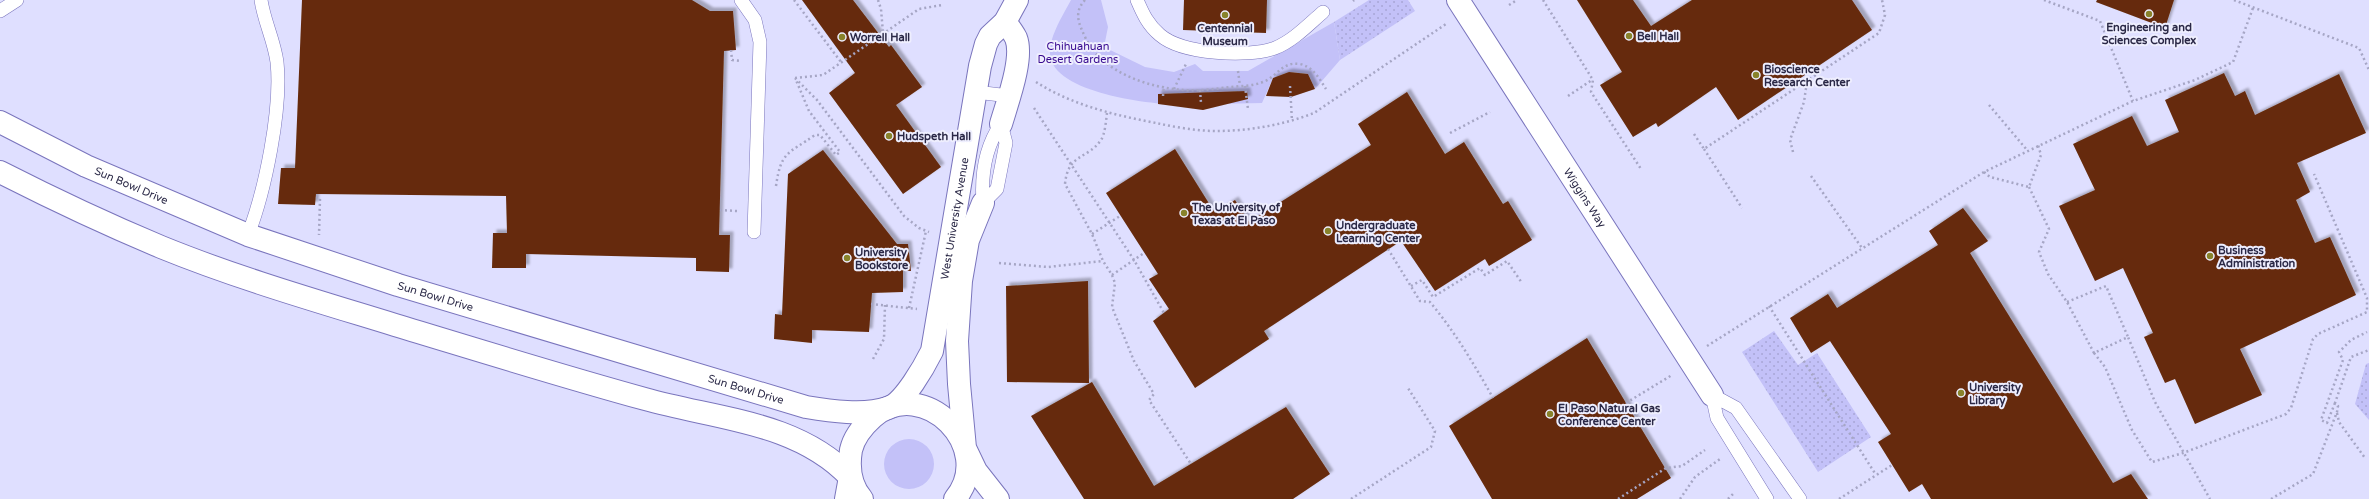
<svg xmlns="http://www.w3.org/2000/svg" width="2369" height="499" font-family="'Varela Round',sans-serif">
  <style>
    .grass { fill: url(#grass-dots) }
    .garden { fill: #c3c1f8 }
    .building { fill: #662b0a; filter: url(#shadow) }
    .lines { fill: none; stroke-linecap: round; stroke-linejoin: round }
    .service-casing { stroke: #7a75bd; stroke-width: 14 }
    .minor-casing { stroke: #7a75bd; stroke-width: 24 }
    .tertiary-casing { stroke: #7a75bd; stroke-width: 24 }
    .path { stroke: #a6a6c5; stroke-width: 2.5; stroke-dasharray: 2 3; stroke-linecap: butt }
    .service { stroke: #fff; stroke-width: 13 }
    .minor { stroke: #fff; stroke-width: 22 }
    .tertiary { stroke: #fff; stroke-width: 22 }
    .poi-dot { fill: #88832b; stroke: #eeeefe; stroke-width: 1.5 }
    .labels { text-anchor: middle; stroke-width: 4; stroke-linejoin: round; paint-order: stroke }
    .poi-label { font-size: 11px; font-weight: bold; fill: #2a2846; stroke: #eeeefe; text-anchor: start }
    .park-label { font-size: 11px; fill: #380990; stroke: #eeeefe }
    .street-label { font-size: 11px; fill: #2a2846; stroke: #eeeefe }
  </style>
  <defs>
    <pattern id="grass-dots" width="8" height="8" patternUnits="userSpaceOnUse"><rect width="8" height="8" fill="#c3c1f8"/><path d="M2 2h.1M6 6h.1" fill="none" stroke="#a8a6d6" stroke-width="1.8" stroke-linecap="round"/></pattern>
    <filter id="shadow"><feDropShadow dx="3.5" dy="-3.5" stdDeviation="1" flood-color="#0004"/></filter>
  </defs>
  <rect width="100%" height="100%" fill="#dfdfff"/>
  <!-- grass -->
  <path class="grass" d="M 1369,0 L 1408,0 L 1415,11 L 1340,60 L 1334,22 Z
    M 1774,331 L 1798,365 L 1817,353 L 1871,437 L 1818,472 L 1742,352 Z
    M 2369,363 L 2369,420 L 2355,404 L 2366,364 Z"/>
  <!-- garden -->
  <path class="garden" d="M 1071,0 L 1101,0 L 1108,27 L 1104,47 L 1145,67 L 1174,72 L 1195,64 L 1203,71 L 1248,71 L 1334,22 L 1340,60 L 1315,89 L 1308,74 L 1289,72 L 1273,78 L 1262,103 L 1216,104 L 1203,110 L 1196,109 L 1191,105 C 1161,106 1052,95 1050,54 C 1049,37 1063,15 1071,0 Z
    M884 464a25 25 0 1 1 50 0a25 25 0 1 1-50 0Z"/>
  <!-- building -->
  <path class="building" d="M 302,0 L 692,0 L 710,11 L 733,11 L 736,50 L 724,51 L 719,235 L 730,235 L 729,272 L 696,271 L 696,258 L 526,254 L 526,268 L 492,268 L 493,233 L 507,233 L 506,196 L 316,194 L 315,205 L 278,204 L 281,168 L 295,168 Z
    M 802,0 L 853,0 L 889,47 L 891,45 L 922,87 L 896,105 L 941,167 L 903,194 L 829,93 L 855,73 Z
    M 1184,0 L 1267,0 L 1266,33 L 1183,30 Z
    M 1577,0 L 1633,0 L 1651,26 L 1692,0 L 1852,0 L 1872,30 L 1738,120 L 1716,87 L 1658,127 L 1656,123 L 1633,137 L 1600,85 L 1622,72 Z
    M 2097,0 L 2174,0 L 2165,28 L 2096,2 Z
    M 1289,72 L 1308,74 L 1315,89 L 1291,97 L 1266,96 L 1273,78 Z
    M 2224,73 L 2235,96 L 2245,91 L 2255,115 L 2339,74 L 2366,133 L 2297,163 L 2310,192 L 2296,200 L 2315,243 L 2330,237 L 2356,295 L 2240,349 L 2262,395 L 2195,424 L 2175,379 L 2165,383 L 2144,337 L 2153,333 L 2123,268 L 2095,281 L 2059,206 L 2095,190 L 2073,144 L 2132,116 L 2147,146 L 2179,132 L 2165,100 Z
    M 1247,91 L 1248,99 L 1203,110 L 1158,104 L 1158,94 Z
    M 1407,92 L 1445,154 L 1464,142 L 1503,204 L 1508,201 L 1532,240 L 1489,266 L 1485,259 L 1435,291 L 1401,241 L 1264,331 L 1269,339 L 1195,388 L 1153,321 L 1169,309 L 1149,279 L 1158,274 L 1106,193 L 1175,149 L 1215,213 L 1235,200 L 1249,222 L 1371,145 L 1358,124 Z
    M 823,150 L 897,244 L 908,244 L 911,271 L 903,271 L 903,292 L 872,293 L 869,332 L 812,330 L 812,343 L 774,339 L 775,314 L 782,315 L 788,174 Z
    M 1963,208 L 1988,241 L 1970,253 L 2113,483 L 2131,474 L 2148,499 L 1931,499 L 1922,484 L 1909,492 L 1878,442 L 1891,434 L 1830,341 L 1811,353 L 1790,318 L 1828,294 L 1837,308 L 1938,245 L 1929,231 Z
    M 1088,281 L 1089,383 L 1007,382 L 1006,286 Z
    M 1587,338 L 1671,478 L 1637,499 L 1492,499 L 1449,426 Z
    M 1092,382 L 1154,486 L 1286,407 L 1330,474 L 1293,499 L 1084,499 L 1031,416 Z"/>
  <g class="lines">
    <defs>
      <path id="service" d="M 741,0 L 755,20 L 760,42 L 754,232
        M 1137,0 C 1143,14 1148,25 1160,35 C 1182,54 1248,58 1275,48 C 1293,41 1309,24 1323,12
        M 0,11 L 17,0
        M 976,92 L 1009,96
        M 983,203 L 997,189 L 1006,143 L 1001,124
        M 983,203 C 981,175 985,147 1001,124
        M 248,235 C 265,191 282,109 277,62 C 274,40 264,21 261,0
        M 1712,395 L 1736,408 L 1800,499
        M 1712,395 L 1717,418 L 1767,499"/>
      <g id="minor">
        <path id="s1" d="M 1458,0 L 1712,395"/>
        <path id="s2" d="M 0,122 L 86,166 L 248,235 L 398,285 L 806,407 C 830,411 864,416 888,408 C 904,403 925,365 932,351 L 980,66 L 986,44 L 990,36 L 1005,22 L 1017,0"/>
        <path d="M 1001,124 C 1007,103 1024,58 1016,38 C 1013,32 1009,27 1005,22"/>
        <path d="M 0,172 C 53,199 106,224 161,247 C 237,278 317,301 395,325 C 478,350 561,376 645,399 C 715,419 797,421 850,477"/>
        <path d="M 983,203 L 968,240 L 961,281 L 957,341 L 959,384 L 965,448 L 976,471 L 998,499"/>
        <path d="M 862,499 C 850,485 848,468 851,450 C 854,437 863,426 873,417 C 924,374 997,448 955,499"/>
      </g>
      <path id="tertiary" d="M 846,499 L 850,477"/>
    </defs>
    <!-- service casing -->
    <use href="#service" class="service-casing"/>
    <!-- minor casing -->
    <use href="#minor" class="minor-casing"/>
    <!-- tertiary casing -->
    <use href="#tertiary" class="tertiary-casing"/>
    <!-- path -->
    <path class="path" d="M 794,0 L 841,62
      M 878,0 L 881,9 L 883,33
      M 1085,0 C 1073,13 1079,24 1086,39 C 1102,72 1149,88 1184,90 C 1200,91 1215,89 1230,87 C 1241,86 1253,86 1263,82 C 1277,77 1282,61 1300,64 C 1313,67 1319,78 1326,89
      M 1543,0 L 1593,80 L 1591,92 L 1641,169
      M 2044,0 L 2100,21 L 2133,101
      M 2234,0 L 2359,48 L 2369,70
      M 1353,1 L 1354,0
      M 1509,5 L 1517,0
      M 731,50 L 732,60 L 741,61
      M 1238,71 L 1240,86
      M 795,78 L 817,100 L 904,216 L 919,228 L 929,232
      M 795,78 L 823,75 L 919,9 L 942,5
      M 1036,82 C 1072,105 1114,115 1156,123 C 1175,127 1196,131 1216,131 C 1249,131 1283,125 1314,113 L 1446,24
      M 1245,86 L 1248,109
      M 1290,86 L 1292,121
      M 1174,89 L 1186,64
      M 1200,90 L 1201,103
      M 1163,96 L 1164,86
      M 1568,96 L 1592,80
      M 1989,105 L 2027,150
      M 1034,108 L 1134,260 L 1164,313
      M 1107,113 C 1106,121 1105,134 1101,140 C 1087,160 1068,153 1065,184 L 1092,234 L 1103,261 L 1112,275 L 1115,283 L 1112,307 L 1134,361 L 1154,394 L 1149,400 L 1191,464
      M 1450,133 L 1490,112
      M 1694,134 L 1704,149 L 1879,33 L 1885,15 L 1882,0
      M 1704,149 L 1742,208
      M 1793,152 L 1790,140 L 1804,102 L 1807,81
      M 1984,172 L 1990,177 L 2029,187 L 2041,155 L 2038,145
      M 1811,176 L 1862,248
      M 776,186 C 781,151 788,154 815,135 L 820,135 L 836,155 L 840,152 L 809,111 L 796,80
      M 2029,187 L 2049,229 L 2039,252 L 2048,274 L 2067,302 L 2094,353 L 2128,337 L 2155,402 L 2210,499
      M 316,197 L 320,198 L 319,235
      M 720,210 L 737,211
      M 1092,234 L 1120,216
      M 1388,249 L 1420,301 L 1430,302 C 1455,332 1474,364 1493,398
      M 999,263 L 1048,267 L 1103,261
      M 1112,275 L 1144,253
      M 1411,286 L 1422,280 L 1433,297 L 1480,268 L 1485,275 L 1507,261 L 1522,283
      M 2067,302 L 2106,286 L 2128,337
      M 871,304 L 917,309
      M 1769,306 L 1876,475
      M 909,308 L 926,231
      M 1707,346 L 1984,172 L 2133,101 L 2195,80 L 2233,62 L 2253,8
      M 2094,353 L 2105,367 L 2132,430 L 2152,462 L 2183,453 L 2286,414 L 2291,408 L 2313,339 L 2318,334 L 2367,312 L 2367,298 L 2314,174
      M 873,359 L 884,339 L 885,305
      M 1626,403 L 1672,375
      M 2335,403 L 2327,423 L 2321,420 L 2343,360 L 2339,352 L 2351,340 L 2367,332
      M 2337,413 L 2339,422 L 2365,458
      M 1351,499 L 1431,447 L 1435,431 L 1408,388
      M 1618,499 L 1666,468 L 1682,466 L 1705,450
      M 1680,499 L 1695,477 L 1720,459
      M 1728,499 L 1733,494
      M 1839,499 L 1892,465
      M 2271,499 L 2313,474 L 2337,412 L 2338,406 L 2335,403 L 2351,357 L 2369,350"/>
    <!-- service -->
    <use href="#service" class="service"/>
    <!-- minor -->
    <use href="#minor" class="minor"/>
    <!-- tertiary -->
    <use href="#tertiary" class="tertiary"/>
  </g>
  <!-- markers -->
  <g class="poi-dot">
    <circle cx="2149" cy="14" r="4"/>
    <circle cx="1225" cy="15" r="4"/>
    <circle cx="1629" cy="36" r="4"/>
    <circle cx="842" cy="37" r="4"/>
    <circle cx="1756" cy="75" r="4"/>
    <circle cx="889" cy="136" r="4"/>
    <circle cx="1184" cy="213" r="4"/>
    <circle cx="1328" cy="231" r="4"/>
    <circle cx="2210" cy="256" r="4"/>
    <circle cx="847" cy="258" r="4"/>
    <circle cx="1961" cy="393" r="4"/>
    <circle cx="1550" cy="414" r="4"/>
  </g>
  <g class="labels">
    <!-- poi labels -->
    <g class="poi-label">
      <text x="2149" y="31" text-anchor="middle">Engineering and<tspan x="2149" dy="13">Sciences Complex</tspan></text>
      <text x="1225" y="32" text-anchor="middle">Centennial<tspan x="1225" dy="13">Museum</tspan></text>
      <text x="1637" y="40">Bell Hall</text>
      <text x="850" y="41">Worrell Hall</text>
      <text x="1764" y="73">Bioscience<tspan x="1764" dy="13">Research Center</tspan></text>
      <text x="897" y="140">Hudspeth Hall</text>
      <text x="1192" y="211">The University of<tspan x="1192" dy="13">Texas at El Paso</tspan></text>
      <text x="1336" y="229">Undergraduate<tspan x="1336" dy="13">Learning Center</tspan></text>
      <text x="2218" y="254">Business<tspan x="2218" dy="13">Administration</tspan></text>
      <text x="855" y="256">University<tspan x="855" dy="13">Bookstore</tspan></text>
      <text x="1969" y="391">University<tspan x="1969" dy="13">Library</tspan></text>
      <text x="1558" y="412">El Paso Natural Gas<tspan x="1558" dy="13">Conference Center</tspan></text>
    </g>
    <!-- park labels -->
    <g class="park-label">
      <text x="1078" y="50">Chihuahuan<tspan x="1078" dy="13">Desert Gardens</tspan></text>
    </g>
    <!-- street labels -->
    <g class="street-label">
      <text dy="4" stroke="none"><textPath href="#s2" startOffset="146">Sun Bowl Drive</textPath></text>
      <text dy="4" stroke="none"><textPath href="#s1" startOffset="235">Wiggins Way</textPath></text>
      <text dy="4" stroke="none"><textPath href="#s2" startOffset="1147">West University Avenue</textPath></text>
      <text dy="4" stroke="none"><textPath href="#s2" startOffset="470">Sun Bowl Drive</textPath></text>
      <text dy="4" stroke="none"><textPath href="#s2" startOffset="794">Sun Bowl Drive</textPath></text>
    </g>
  </g>
</svg>
